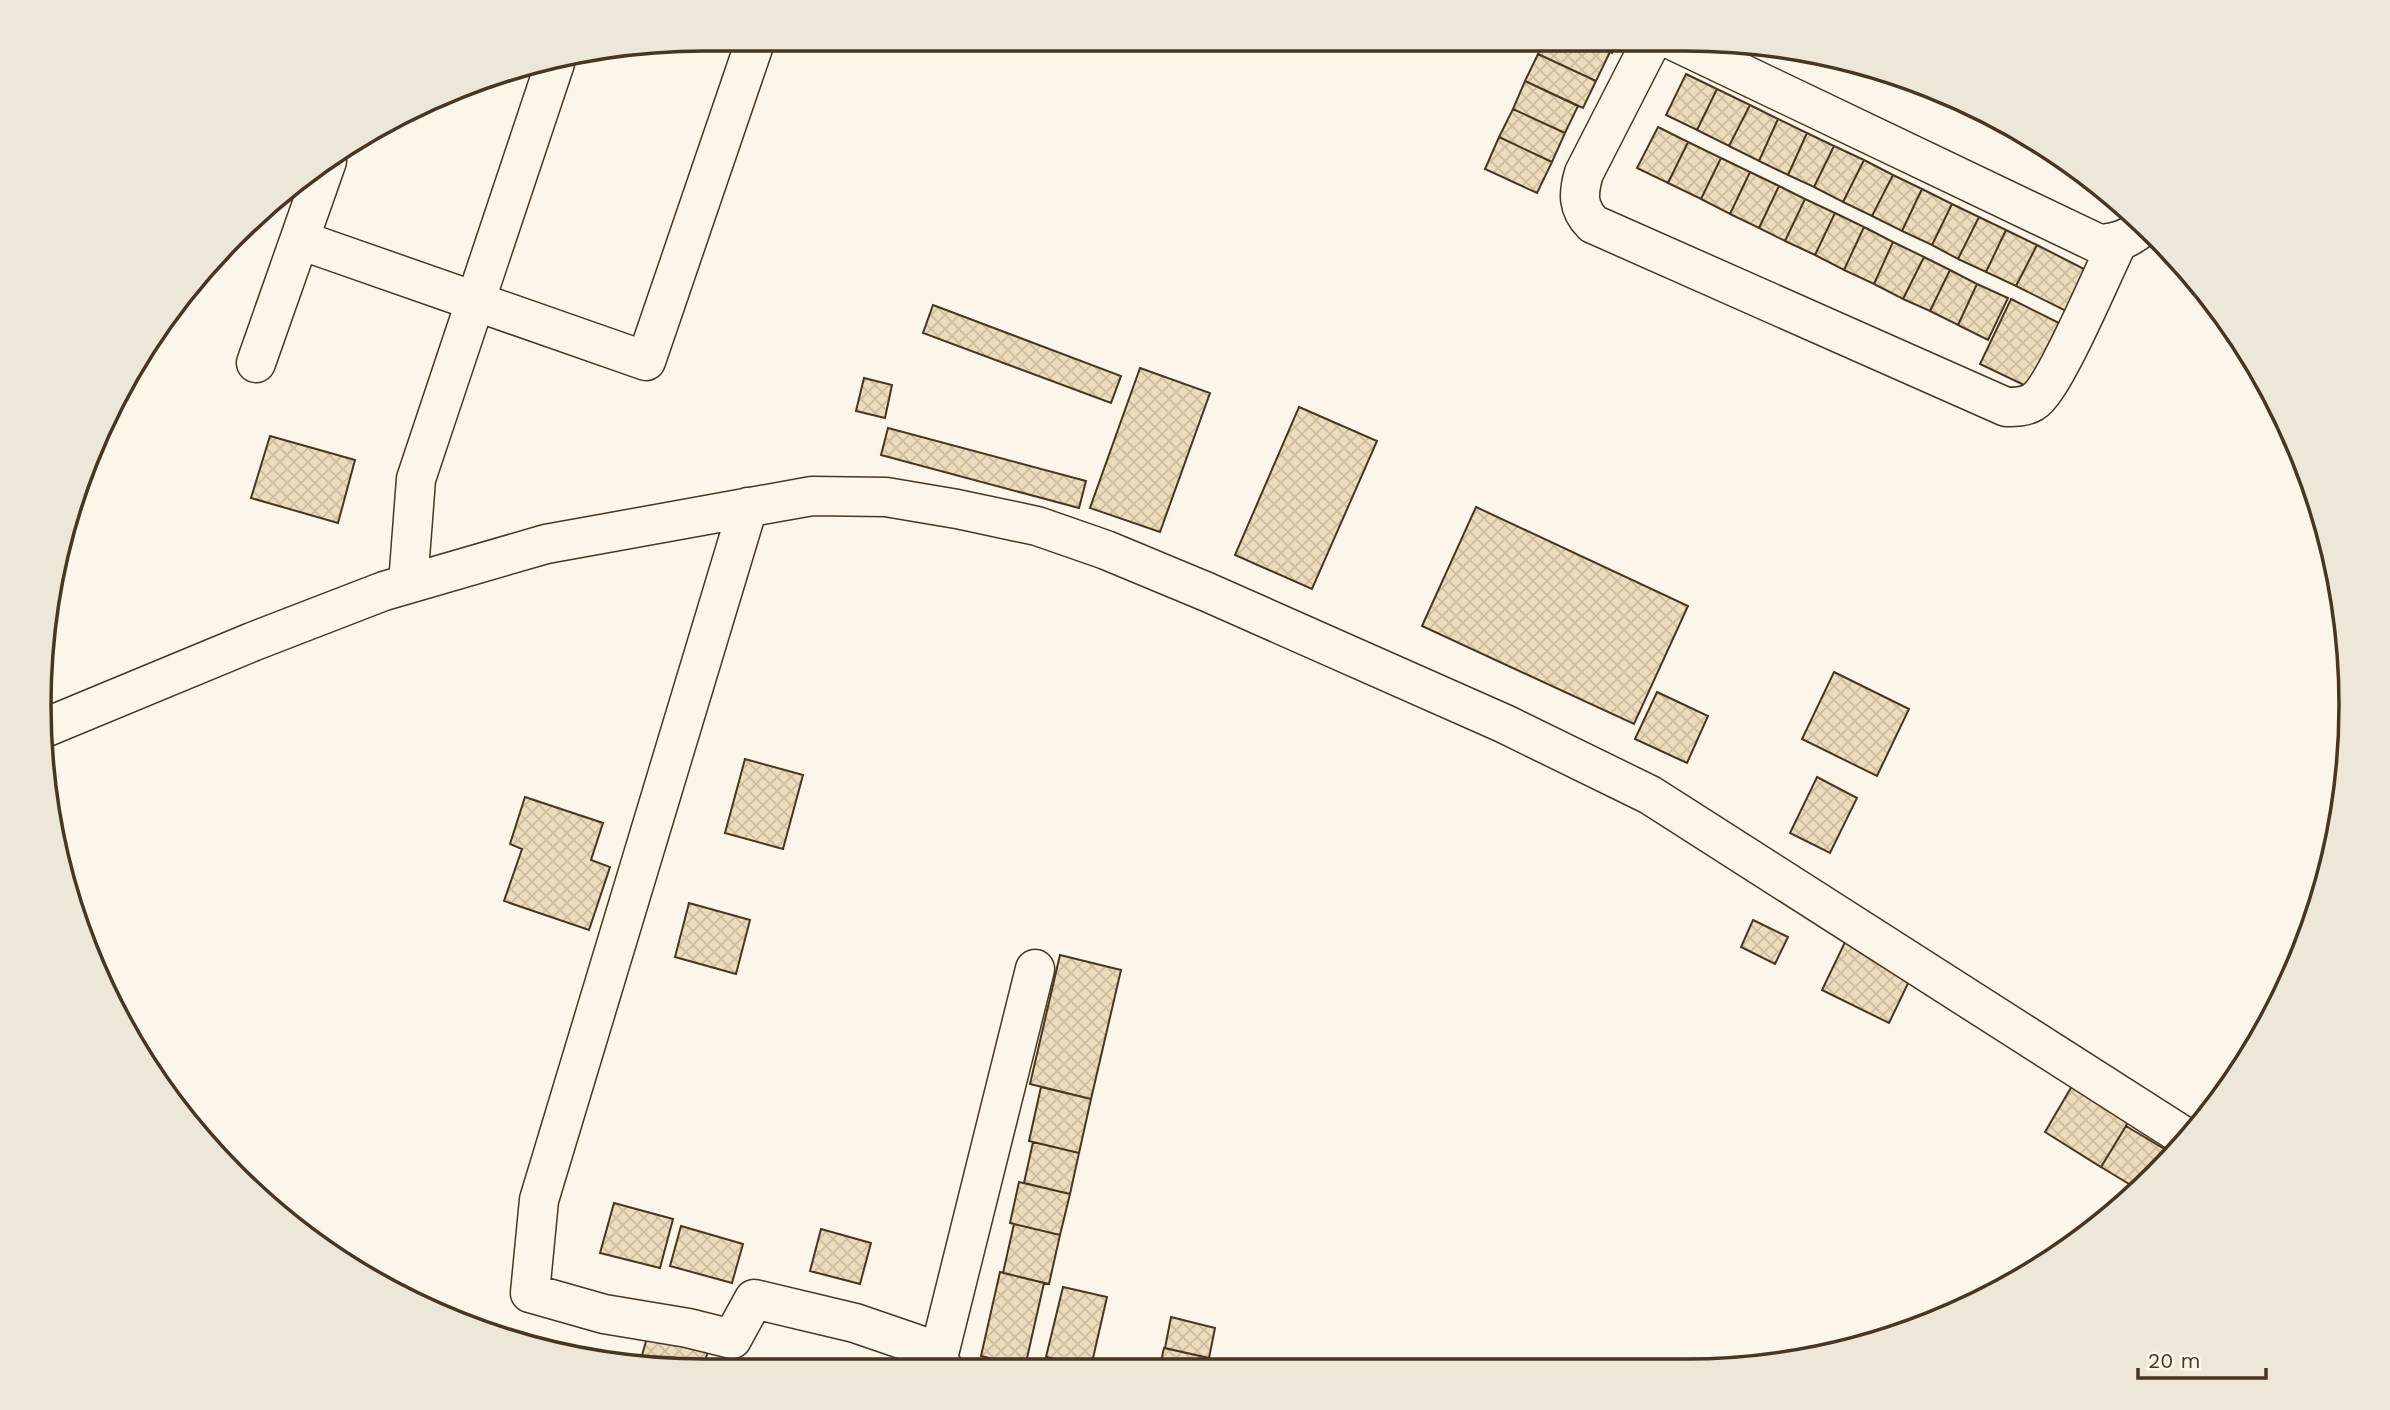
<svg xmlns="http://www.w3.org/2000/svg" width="2390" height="1410" font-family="'Work Sans',sans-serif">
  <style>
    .building { fill: url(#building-cross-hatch); stroke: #4a3520; stroke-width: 2 }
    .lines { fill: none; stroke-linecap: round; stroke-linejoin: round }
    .street-casing { stroke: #4a3520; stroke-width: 41 }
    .street { stroke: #fbf6e9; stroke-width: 38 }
    .rim { fill: none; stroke: #4a3520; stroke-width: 3.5 }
  </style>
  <defs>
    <pattern id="building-cross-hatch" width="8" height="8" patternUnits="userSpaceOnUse" patternTransform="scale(1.75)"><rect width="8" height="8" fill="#ecdcbc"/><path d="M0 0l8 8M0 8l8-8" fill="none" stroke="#ccbda1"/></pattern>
  </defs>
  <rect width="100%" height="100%" fill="#fbf6e9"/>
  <!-- building -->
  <path class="building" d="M 1545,40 L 1584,40 L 1610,52 L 1596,81 L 1538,54 Z
    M 1584,40 L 1619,40 L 1612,53 Z
    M 1538,54 L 1596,81 L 1583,108 L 1525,81 Z
    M 1686,74 L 1717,89 L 1697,130 L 1666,115 Z
    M 1525,81 L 1578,106 L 1565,133 L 1513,109 Z
    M 1717,89 L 1750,105 L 1729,146 L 1697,130 Z
    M 1750,105 L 1778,119 L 1759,161 L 1729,146 Z
    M 1513,109 L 1565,133 L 1552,162 L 1499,137 Z
    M 1778,119 L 1807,133 L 1788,175 L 1759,161 Z
    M 1658,127 L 1688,142 L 1668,183 L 1637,168 Z
    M 1807,133 L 1834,146 L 1814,187 L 1788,175 Z
    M 1499,137 L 1552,162 L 1537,193 L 1485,169 Z
    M 1688,142 L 1721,158 L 1701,199 L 1668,183 Z
    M 1834,146 L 1864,160 L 1843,202 L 1814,187 Z
    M 1721,158 L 1750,172 L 1730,214 L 1701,199 Z
    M 1864,160 L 1893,175 L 1872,216 L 1843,202 Z
    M 1750,172 L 1779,186 L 1759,228 L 1730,214 Z
    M 1893,175 L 1922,189 L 1902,231 L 1872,216 Z
    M 1779,186 L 1805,199 L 1785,241 L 1759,228 Z
    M 1922,189 L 1952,204 L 1932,245 L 1902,231 Z
    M 1805,199 L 1835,213 L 1815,255 L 1785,241 Z
    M 1952,204 L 1979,217 L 1958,259 L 1932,245 Z
    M 1835,213 L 1864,227 L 1844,270 L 1815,255 Z
    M 1979,217 L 2006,230 L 1986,272 L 1958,259 Z
    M 1864,227 L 1893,242 L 1874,284 L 1844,270 Z
    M 2006,230 L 2037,245 L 2016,286 L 1986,272 Z
    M 1893,242 L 1924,257 L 1903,299 L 1874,284 Z
    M 2037,245 L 2086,270 L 2066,311 L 2016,286 Z
    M 1924,257 L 1950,270 L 1930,311 L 1903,299 Z
    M 1950,270 L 1977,284 L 1958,325 L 1930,311 Z
    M 1977,284 L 2008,298 L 1988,340 L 1958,325 Z
    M 2011,299 L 2059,323 L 2028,387 L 1980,364 Z
    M 933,305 L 1121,376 L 1111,403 L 923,333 Z
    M 1140,368 L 1210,393 L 1160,532 L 1090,508 Z
    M 864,378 L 892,385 L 885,418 L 856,411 Z
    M 1299,407 L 1377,441 L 1312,589 L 1235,555 Z
    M 888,428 L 1086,481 L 1079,508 L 881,455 Z
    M 270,436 L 355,460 L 338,523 L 251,498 Z
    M 1476,507 L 1688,606 L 1634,724 L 1422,626 Z
    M 1834,672 L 1909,709 L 1877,776 L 1802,739 Z
    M 1657,692 L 1708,716 L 1687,763 L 1635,739 Z
    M 745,759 L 803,775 L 783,849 L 725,833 Z
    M 1817,777 L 1857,798 L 1830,853 L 1790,833 Z
    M 525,797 L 603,823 L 591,860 L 610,867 L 589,930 L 504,901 L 522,849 L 510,844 Z
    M 689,903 L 750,920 L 736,974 L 675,957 Z
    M 1753,920 L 1788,937 L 1775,964 L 1741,947 Z
    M 1846,940 L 1913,973 L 1889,1023 L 1822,990 Z
    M 1060,955 L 1121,970 L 1091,1099 L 1030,1084 Z
    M 2075,1081 L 2132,1116 L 2101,1167 L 2045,1132 Z
    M 1041,1087 L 1091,1099 L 1079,1153 L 1029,1141 Z
    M 2126,1126 L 2171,1153 L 2139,1190 L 2101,1167 Z
    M 1033,1142 L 1079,1153 L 1070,1194 L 1024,1183 Z
    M 1019,1182 L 1070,1194 L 1060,1235 L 1010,1223 Z
    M 614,1203 L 673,1219 L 660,1268 L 600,1253 Z
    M 1014,1224 L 1060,1235 L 1049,1284 L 1003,1273 Z
    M 681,1226 L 743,1244 L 732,1283 L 670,1266 Z
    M 821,1229 L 871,1243 L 860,1284 L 810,1271 Z
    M 1000,1272 L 1044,1283 L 1025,1367 L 981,1356 Z
    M 1063,1287 L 1107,1297 L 1091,1367 L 1046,1357 Z
    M 1171,1317 L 1215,1328 L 1209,1358 L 1165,1348 Z
    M 648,1334 L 708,1351 L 702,1370 L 661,1370 L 639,1366 Z
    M 1164,1348 L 1209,1358 L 1206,1370 L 1159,1370 Z
    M 1215,1363 L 1245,1370 L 1214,1370 Z"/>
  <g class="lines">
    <defs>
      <path id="street" d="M 1652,40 L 1584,173 C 1578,193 1577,208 1593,224 L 2006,407 C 2015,407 2025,407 2033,402 C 2054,390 2103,272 2117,244
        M 1672,40 L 2099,244 C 2119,243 2130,238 2145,225
        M 300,240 L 646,361 L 756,39
        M 256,363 L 327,161
        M 748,507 L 539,1200 L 530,1293 L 604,1314 L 688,1328 L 732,1339 L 754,1299 L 855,1323 L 922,1346 L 945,1370
        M 408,584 L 416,479 L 555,63
        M 42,729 L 252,642 L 384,591 L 546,544 L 812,496 L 886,497 L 957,509 L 1037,526 L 1106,550 L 1207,592 L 1505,724 L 1650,795 L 2185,1137
        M 935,1370 L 1035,969"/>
    </defs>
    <!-- street casing -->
    <use href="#street" class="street-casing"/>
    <!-- street -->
    <use href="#street" class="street"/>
  </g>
  <!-- crop -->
  <path d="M0 0H2390V1410H0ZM705 51H1685A654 654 0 0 1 2339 705V705A654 654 0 0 1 1685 1359H705A654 654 0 0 1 51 705V705A654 654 0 0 1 705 51Z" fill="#ede7d9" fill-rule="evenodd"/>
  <path class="rim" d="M705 51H1685A654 654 0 0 1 2339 705V705A654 654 0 0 1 1685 1359H705A654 654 0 0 1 51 705V705A654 654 0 0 1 705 51Z"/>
  <!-- scale -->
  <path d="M2138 1368v10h128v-10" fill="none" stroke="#4a3520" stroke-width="3.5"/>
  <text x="2148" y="1368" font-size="21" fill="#4a3520" stroke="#fbf6e9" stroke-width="5" paint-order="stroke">20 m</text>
</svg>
